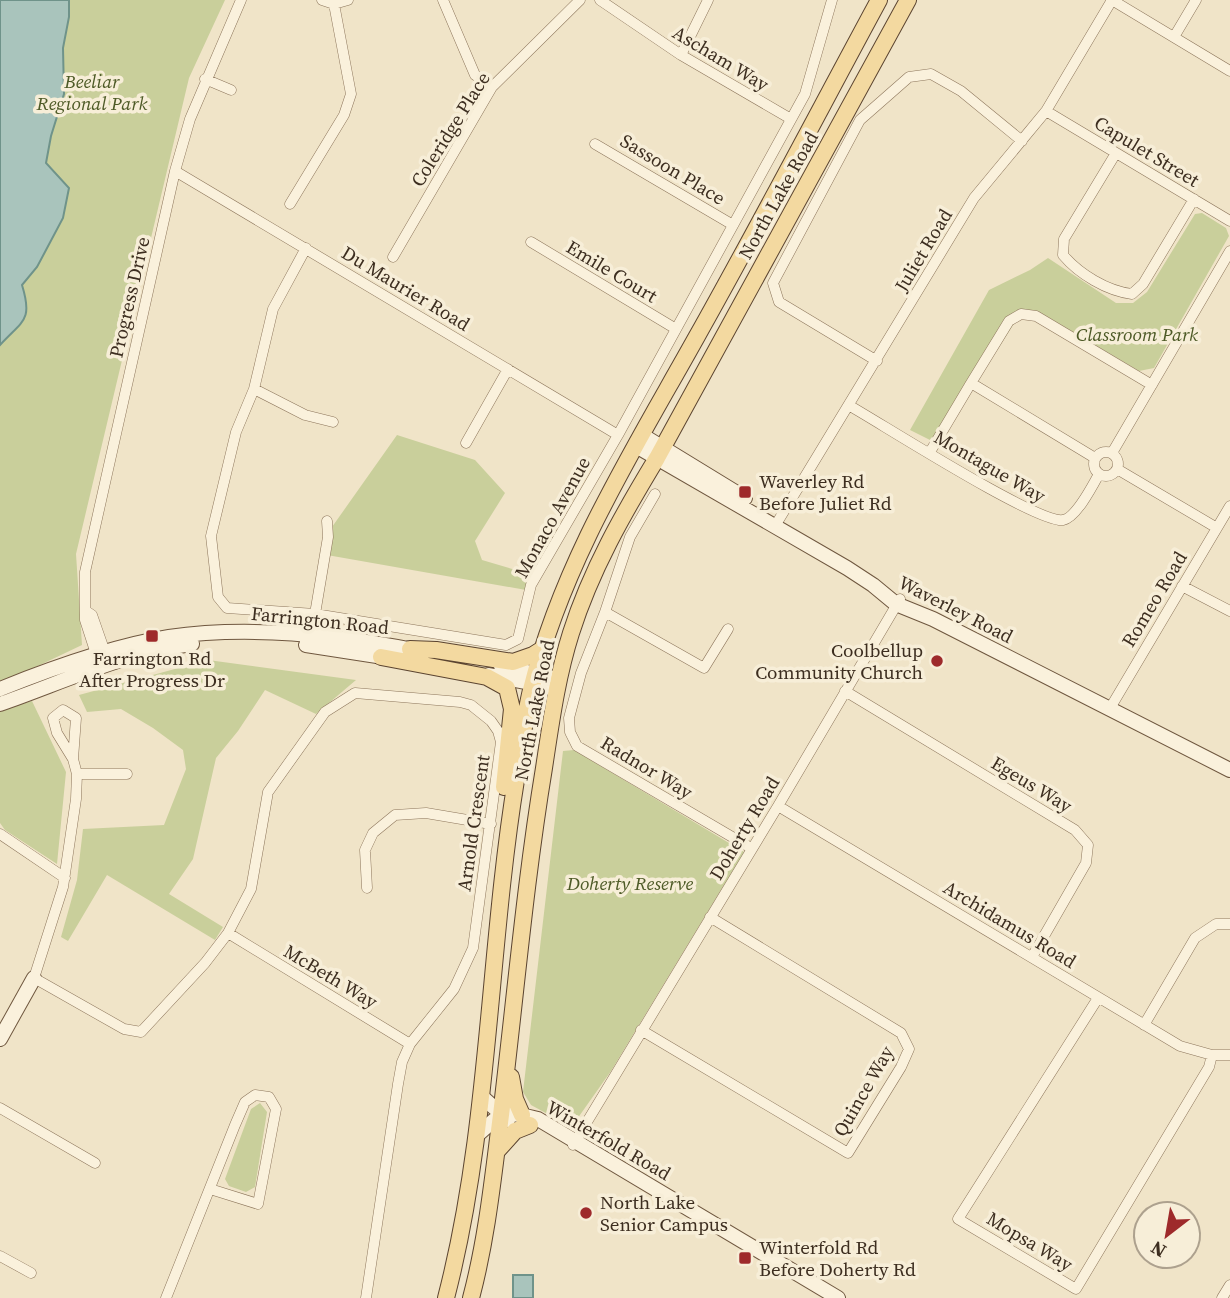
<svg xmlns="http://www.w3.org/2000/svg" width="1230" height="1298" font-family="'Source Serif 4',serif">
  <style>
    .green { fill: #c9cf9b }
    .water { fill: #a9c4bc; stroke: #6f938a; stroke-width: 2 }
    .lines { fill: none; stroke-linecap: round; stroke-linejoin: round }
    .street-casing { stroke: #8d765c; stroke-width: 11 }
    .secondary-casing { stroke: #6f573f; stroke-width: 16 }
    .primary-casing { stroke: #5b4430; stroke-width: 18 }
    .street { stroke: #faf1dc; stroke-width: 10 }
    .secondary { stroke: #faf1dc; stroke-width: 14 }
    .primary { stroke: #f3d9a0; stroke-width: 16 }
    .poi-dot { fill: #9e2a2b; stroke: #f7eed8; stroke-width: 2.5 }
    .labels { text-anchor: middle; stroke-width: 7; stroke-linejoin: round; paint-order: stroke }
    .street-label { font-size: 19px; fill: #3d2e20; stroke: #f7eed8 }
    .park-label { font-size: 19px; font-style: italic; fill: #4d5a26; stroke: #f7eed8 }
    .poi-label { font-size: 19px; fill: #3d2e20; stroke: #f7eed8; text-anchor: start }
  </style>
  <rect width="100%" height="100%" fill="#f0e4c8"/>
  <!-- green -->
  <path class="green" d="M 0,0 L 225,0 L 189,78 L 76,554 L 82,645 L 0,684 Z
    M 1202,213 L 1226,228 L 1229,236 L 1154,368 L 1139,371 L 1046,316 L 1029,311 L 1015,322 L 979,378 L 932,441 L 910,430 L 989,290 L 1030,270 L 1048,258 L 1116,303 L 1133,303 L 1147,292 L 1195,214 Z
    M 397,435 L 475,460 L 505,493 L 475,541 L 482,560 L 529,574 L 526,590 L 327,555 L 332,527 Z
    M 208,660 L 356,680 L 316,714 L 265,690 L 238,731 L 216,758 L 193,859 L 169,894 L 223,927 L 215,940 L 107,875 L 68,941 L 61,937 L 77,880 L 83,829 L 164,825 L 186,769 L 183,750 L 153,728 L 121,709 L 87,712 L 79,695 Z
    M 32,701 L 66,772 L 57,864 L 5,830 L 0,823 L 0,710 Z
    M 574,750 L 744,852 L 611,1071 L 575,1122 L 568,1125 L 531,1105 L 523,1092 L 563,751 Z
    M 260,1103 L 267,1112 L 255,1187 L 246,1192 L 229,1186 L 225,1179 L 251,1109 Z"/>
  <!-- water -->
  <path class="water" d="M 0,0 L 69,0 L 69,17 L 63,48 L 64,94 L 51,136 L 46,163 L 69,188 L 63,218 L 37,267 L 22,285 C 33,321 23,320 0,345 Z
    M 513,1275 L 533,1275 L 533,1298 L 513,1298 Z"/>
  <g class="lines">
    <defs>
      <path id="street" d="M 322,0 L 334,4 L 348,0
        M 443,0 L 475,75 L 492,87
        M 600,0 L 681,55 L 791,119
        M 1112,0 L 1230,71
        M 1174,37 L 1196,0
        M 681,55 L 708,0
        M 205,79 L 231,90
        M 1046,111 L 1230,221
        M 595,144 L 733,225
        M 1116,153 L 1064,239 L 1063,255 C 1079,274 1107,291 1132,294 L 1143,284 L 1194,199
        M 175,171 L 618,435
        M 290,204 L 344,115 L 351,94 L 334,4
        M 531,242 L 676,329
        M 306,248 L 273,309 L 254,389 L 236,432 L 211,536 L 218,597 L 227,608 L 315,614 L 506,645 L 518,639 L 531,585 L 618,435 L 805,94 L 832,0
        M 393,257 L 492,87 L 580,0
        M 877,361 L 779,302 L 773,283 L 860,120 L 909,77 L 931,74 L 961,91 L 1022,141
        M 971,383 L 1009,321 L 1021,314 L 1036,316 L 1152,385
        M 254,389 L 305,415 L 333,422
        M 850,406 C 882,424 1038,524 1063,520 C 1076,518 1093,485 1099,474
        M 466,443 L 508,369
        M1094 464a12 12 0 1 1 24 0a12 12 0 1 1-24 0Z
        M 930,452 L 971,383 L 1095,458
        M 1112,453 L 1230,251
        M 1117,469 L 1217,528
        M 655,494 L 630,537 L 605,612 L 581,673 L 569,718 L 570,732 L 577,746 L 751,848
        M 775,526 L 974,198 L 1046,111 L 1112,0
        M 1182,586 L 1230,611
        M 86,611 L 92,615 L 107,658
        M 605,612 L 704,668 L 728,629
        M 315,614 L 328,537 L 327,521
        M 98,660 L 85,620 L 85,572 L 175,171 L 190,119 L 241,0
        M 845,691 L 1075,830 L 1088,845 L 1086,863 L 1032,957
        M 1109,710 L 1230,506
        M 73,759 L 57,733 L 53,718 L 63,710 L 76,718 L 73,759 L 77,774 L 76,799 L 63,887 L 34,978 L 124,1029 L 141,1032 L 205,963 L 228,933 L 410,1044 L 402,1062 L 398,1084 L 366,1298
        M 77,774 L 127,774
        M 778,806 L 1180,1046 L 1212,1055 L 1230,1055
        M 0,834 L 65,878
        M 367,888 L 365,850 L 373,833 L 395,815 L 426,813 L 491,824
        M 228,933 L 251,889 L 268,792 L 325,712 L 355,693 L 460,702 L 471,705 L 491,721 L 498,731 L 501,742 L 473,948 L 454,989 L 410,1044
        M 1098,998 L 958,1219 L 1076,1289 L 1209,1067 L 1212,1055
        M 1144,1025 L 1195,938 L 1216,924 L 1230,924
        M 641,1030 L 848,1153 L 901,1067 L 909,1049 L 901,1033 L 710,917
        M 0,1108 L 95,1163
        M 573,1145 L 778,806 L 900,599
        M 0,1256 L 31,1273
        M 166,1298 L 235,1125 L 245,1102 L 255,1095 L 269,1097 L 276,1109 L 258,1204 L 210,1189
        M 1222,1298 L 1230,1285"/>
      <path id="secondary" d="M 642,435 L 745,498
        M 636,446 L 847,568 L 873,585 L 896,604 L 933,619 L 1230,770
        M 306,645 L 390,658
        M 501,666 L 558,679
        M 489,675 L 556,688
        M 0,689 C 52,668 113,646 169,637 C 251,625 338,635 419,651
        M 0,704 C 63,682 126,652 192,644
        M 0,1039 L 34,978
        M 481,1096 L 508,1120
        M 476,1136 C 506,1110 499,1110 538,1119 L 838,1298"/>
      <path id="primary" d="M 410,649 L 436,650 L 513,662 L 533,655 L 544,648
        M 381,657 L 487,677 L 507,688 L 512,709 L 504,787
        M 511,1077 L 515,1099 L 522,1115
        M 497,1151 L 515,1131 L 530,1125
        M 446,1298 C 490,1129 488,952 516,780 C 521,750 524,719 531,690 C 562,563 633,451 696,338 C 759,226 818,113 879,0
        M 471,1298 C 487,1238 493,1177 501,1115 C 515,1000 525,883 544,768 C 551,722 557,677 571,633 C 591,570 623,514 657,458 L 908,0"/>
    </defs>
    <!-- street casing -->
    <use href="#street" class="street-casing"/>
    <!-- secondary casing -->
    <use href="#secondary" class="secondary-casing"/>
    <!-- primary casing -->
    <use href="#primary" class="primary-casing"/>
    <!-- street -->
    <use href="#street" class="street"/>
    <!-- secondary -->
    <use href="#secondary" class="secondary"/>
    <!-- primary -->
    <use href="#primary" class="primary"/>
  </g>
  <!-- markers -->
  <g class="poi-dot">
    <rect x="738" y="485" width="14" height="14" rx="3.5"/>
    <rect x="145" y="629" width="14" height="14" rx="3.5"/>
    <circle cx="937" cy="661" r="7"/>
    <circle cx="586" cy="1213" r="7"/>
    <rect x="738" y="1251" width="14" height="14" rx="3.5"/>
  </g>
  <g class="labels">
    <!-- street labels -->
    <g class="street-label">
      <text transform="translate(721 58) rotate(31)" y="7">Ascham Way</text>
      <text transform="translate(450 129) rotate(-58)" y="7">Coleridge Place</text>
      <text transform="translate(1147 151) rotate(31)" y="7">Capulet Street</text>
      <text transform="translate(673 169) rotate(31)" y="7">Sassoon Place</text>
      <text transform="translate(778 195) rotate(-61)" y="7">North Lake Road</text>
      <text transform="translate(923 250) rotate(-59)" y="7">Juliet Road</text>
      <text transform="translate(612 271) rotate(31)" y="7">Emile Court</text>
      <text transform="translate(406 288) rotate(31)" y="7">Du Maurier Road</text>
      <text transform="translate(129 297) rotate(-77)" y="7">Progress Drive</text>
      <text transform="translate(990 466) rotate(30)" y="7">Montague Way</text>
      <text transform="translate(552 517) rotate(-61)" y="7">Monaco Avenue</text>
      <text transform="translate(1154 599) rotate(-59)" y="7">Romeo Road</text>
      <text transform="translate(956 609) rotate(27)" y="7">Waverley Road</text>
      <text transform="translate(320 620) rotate(6)" y="7">Farrington Road</text>
      <text transform="translate(534 710) rotate(-79)" y="7">North Lake Road</text>
      <text transform="translate(647 767) rotate(31)" y="7">Radnor Way</text>
      <text transform="translate(1032 784) rotate(31)" y="7">Egeus Way</text>
      <text transform="translate(473 823) rotate(-82)" y="7">Arnold Crescent</text>
      <text transform="translate(744 828) rotate(-59)" y="7">Doherty Road</text>
      <text transform="translate(1010 924) rotate(31)" y="7">Archidamus Road</text>
      <text transform="translate(331 976) rotate(31)" y="7">McBeth Way</text>
      <text transform="translate(863 1091) rotate(-60)" y="7">Quince Way</text>
      <text transform="translate(609 1140) rotate(30)" y="7">Winterfold Road</text>
      <text transform="translate(1030 1241) rotate(31)" y="7">Mopsa Way</text>
    </g>
    <!-- park labels -->
    <g class="park-label">
      <text x="92" y="88">Beeliar<tspan x="92" dy="22">Regional Park</tspan></text>
      <text x="1137" y="341">Classroom Park</text>
      <text x="630" y="890">Doherty Reserve</text>
    </g>
    <!-- poi labels -->
    <g class="poi-label">
      <text x="759" y="488">Waverley Rd<tspan x="759" dy="22">Before Juliet Rd</tspan></text>
      <text x="923" y="657" text-anchor="end">Coolbellup<tspan x="923" dy="22">Community Church</tspan></text>
      <text x="152" y="665" text-anchor="middle">Farrington Rd<tspan x="152" dy="22">After Progress Dr</tspan></text>
      <text x="600" y="1209">North Lake<tspan x="600" dy="22">Senior Campus</tspan></text>
      <text x="759" y="1254">Winterfold Rd<tspan x="759" dy="22">Before Doherty Rd</tspan></text>
    </g>
  </g>
  <!-- north arrow -->
  <g transform="translate(1167 1235) rotate(211)"><circle r="33" fill="#f7eed8" stroke="#ada18e" stroke-width="2"/>
  <path d="M0-5L12 26L0 18L-12 26Z" fill="#9e2a2b"/>
  <text y="-10" font-size="19" font-weight="bold" text-anchor="middle" fill="#3d2e20">N</text>
  </g>
</svg>
